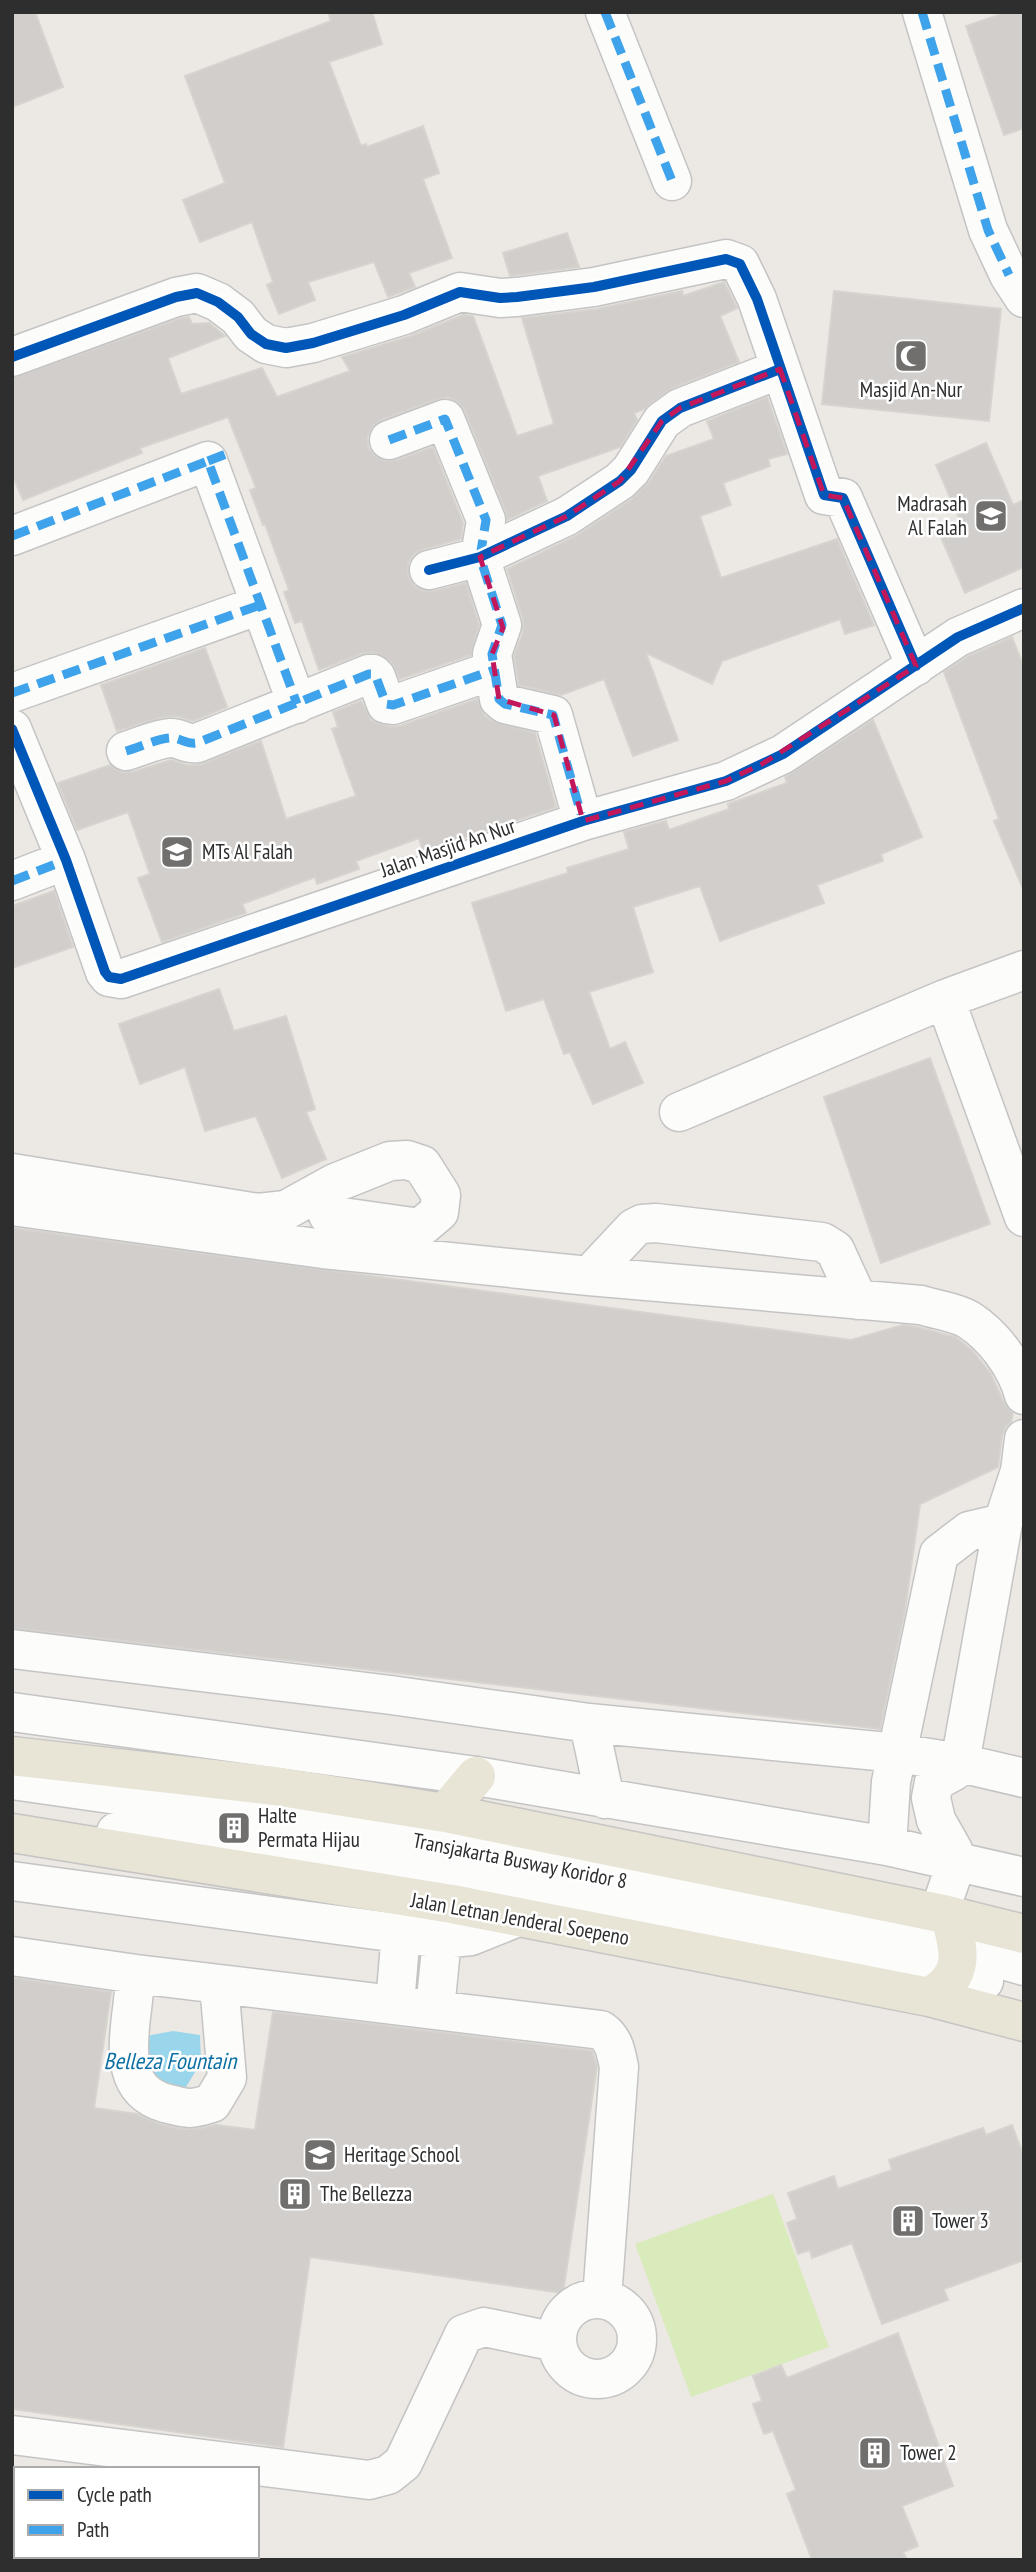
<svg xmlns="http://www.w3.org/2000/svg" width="1036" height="2572" font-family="'PT Sans Narrow',sans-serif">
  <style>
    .pitch { fill: #d9eabb }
    .water { fill: #99d6ec }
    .building { fill: #d1cecb; stroke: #d7d4d0; stroke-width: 2 }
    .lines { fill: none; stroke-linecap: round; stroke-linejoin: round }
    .minor-casing { stroke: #c5c4c5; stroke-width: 41 }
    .major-casing { stroke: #c6c5c4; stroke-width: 41 }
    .minor { stroke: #fcfcfb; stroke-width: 38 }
    .major { stroke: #e8e4d6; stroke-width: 38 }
    .quiet { stroke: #3ea3eb; stroke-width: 9; stroke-dasharray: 18 9; stroke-linecap: butt }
    .cycleway-casing { stroke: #fff; stroke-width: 15 }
    .cycleway { stroke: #0057b8; stroke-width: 10 }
    .marked { fill: none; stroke: #c2185b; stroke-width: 5; stroke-dasharray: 14 9; stroke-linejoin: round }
    .labels { text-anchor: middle; stroke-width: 5; stroke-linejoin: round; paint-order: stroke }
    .poi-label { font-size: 21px; fill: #2e2e2e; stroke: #fff; text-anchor: start }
    .street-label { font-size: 21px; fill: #2e2e2e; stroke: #fff }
    .water-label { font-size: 23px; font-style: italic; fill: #0d6fa3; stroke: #fff }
  </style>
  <rect width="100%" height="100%" fill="#ece8e4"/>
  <!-- pitch -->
  <path class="pitch" d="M 773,2194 L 829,2347 L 691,2397 L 635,2244 Z"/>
  <!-- water -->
  <path class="water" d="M 173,2031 L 200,2035 L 201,2062 L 186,2087 L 154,2089 L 141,2068 L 146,2036 Z"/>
  <!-- building -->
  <path class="building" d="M 12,12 L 35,12 L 63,87 L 12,107 Z
    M 328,12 L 372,12 L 382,44 L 329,62 L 361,146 L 366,144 L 367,147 L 423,126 L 439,173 L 423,179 L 452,258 L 409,273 L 415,287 L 388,297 L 374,262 L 308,282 L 315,300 L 279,314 L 267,285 L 273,282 L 252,222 L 200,242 L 183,200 L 225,183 L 185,76 L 331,21 Z
    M 1007,12 L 1024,12 L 1024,128 L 1004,135 L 966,26 Z
    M 567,233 L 579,267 L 510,276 L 503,253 Z
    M 724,282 L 737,308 L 720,316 L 739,362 L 672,388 L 644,409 L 634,413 L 637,420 L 620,447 L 538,476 L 547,501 L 507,520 L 506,512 L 465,411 L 458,402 L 448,397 L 437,399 L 381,420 L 372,427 L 367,437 L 368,447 L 375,456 L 385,461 L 397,460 L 433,447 L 463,523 L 461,539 L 424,549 L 414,554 L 408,563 L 408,575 L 414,586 L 424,591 L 434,591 L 466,583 L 479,625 L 471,655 L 400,679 L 391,662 L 373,652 L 361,654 L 319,670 L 302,621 L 295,623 L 284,592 L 289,590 L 265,524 L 263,525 L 250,490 L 256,488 L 228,417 L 140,448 L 142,453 L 23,500 L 12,474 L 12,378 L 182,318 L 189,317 L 192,324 L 209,323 L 225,336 L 168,358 L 181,394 L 262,368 L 277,397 L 350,371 L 342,357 L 411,336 L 463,315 L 473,316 L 517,436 L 554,424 L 522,318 L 597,309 L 682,291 L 683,296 Z
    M 834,291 L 1001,309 L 989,421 L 822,404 Z
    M 767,397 L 787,454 L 768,459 L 770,466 L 723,483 L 731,505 L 700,516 L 721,578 L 837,539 L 874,625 L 845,634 L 840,619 L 722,661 L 712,684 L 646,653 L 678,740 L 633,756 L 604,679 L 561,695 L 519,685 L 514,656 L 523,632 L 523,619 L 507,569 L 576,536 L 632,499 L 649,482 L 666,456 L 714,439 L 707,421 Z
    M 986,443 L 1013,505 L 1024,500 L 1024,567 L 965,593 L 941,537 L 963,527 L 936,465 Z
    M 1012,637 L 1024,668 L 1024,891 L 994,821 L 999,819 L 944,672 L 969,656 Z
    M 205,648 L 227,707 L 193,721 L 177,716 L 162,717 L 117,731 L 101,685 Z
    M 477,699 L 484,715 L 492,721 L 535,733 L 556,807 L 423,852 L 419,838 L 356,861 L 359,869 L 317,884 L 315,877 L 242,904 L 246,913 L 162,942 L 138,878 L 150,874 L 128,812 L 77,830 L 58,783 L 110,765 L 122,772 L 133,772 L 171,760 L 187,765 L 199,765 L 261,741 L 286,819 L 356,796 L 332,729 L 338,727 L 333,712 L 361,701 L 372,721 L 391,727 L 400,726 Z
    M 873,720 L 922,837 L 881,854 L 883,861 L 817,885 L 824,903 L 720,941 L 700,886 L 633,907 L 653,972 L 589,992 L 610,1049 L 625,1042 L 643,1083 L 593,1104 L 570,1052 L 564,1054 L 544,999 L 506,1011 L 472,903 L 568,873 L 567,868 L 629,849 L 624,832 L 666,821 L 669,830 L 729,809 L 728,804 L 787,783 L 785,777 Z
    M 54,891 L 73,947 L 12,968 L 12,906 Z
    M 219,989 L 234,1031 L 286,1016 L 315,1109 L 306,1112 L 326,1159 L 282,1178 L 256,1116 L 205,1131 L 185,1067 L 140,1084 L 119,1024 Z
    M 930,1058 L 990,1224 L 881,1263 L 824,1097 Z
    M 12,1228 L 851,1340 L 903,1325 L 917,1327 L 955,1337 L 972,1350 L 991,1374 L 1004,1403 L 1013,1413 L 1011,1422 L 1006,1426 L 1002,1436 L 998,1467 L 920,1504 L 905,1610 L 880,1729 L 12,1628 Z
    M 12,1978 L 111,1992 L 94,2108 L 137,2114 L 159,2124 L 182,2129 L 197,2129 L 216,2125 L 255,2130 L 273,2012 L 592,2051 L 597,2066 L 563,2293 L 310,2257 L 283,2447 L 12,2409 Z
    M 1012,2125 L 1024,2157 L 1024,2260 L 944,2289 L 948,2300 L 882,2324 L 852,2243 L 812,2258 L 810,2250 L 798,2254 L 787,2223 L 797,2219 L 788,2193 L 834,2176 L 838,2189 L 892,2170 L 889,2160 L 983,2128 L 986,2135 Z
    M 898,2333 L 953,2486 L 902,2506 L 918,2546 L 903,2552 L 907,2560 L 812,2560 L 787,2494 L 796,2490 L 773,2431 L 764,2434 L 753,2404 L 762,2401 L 753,2376 L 781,2365 L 787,2378 Z"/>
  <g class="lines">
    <defs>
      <path id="minor" d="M 605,12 L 672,181
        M 922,12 L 988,230 L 1009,275 L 1024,298
        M 12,357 L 176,297 L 197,293 L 218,302 L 238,317 L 251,334 L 266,344 L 286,348 L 313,343 L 404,315 L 460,292 L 500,298 L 517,297 L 594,287 L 726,259 L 740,264 L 757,299 L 824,495 L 843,498 L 916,666
        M 389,440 L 445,419 L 486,520 L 480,557 L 502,625 L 492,654 L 499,699 L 505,704 L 553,715 L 583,821
        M 12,536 L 208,461 L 297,704
        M 429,570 L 480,557 L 567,516 L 620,481 L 631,470 L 662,421 L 680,408 L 780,369
        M 12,693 L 260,605
        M 12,729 L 66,860 L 105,972 L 109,977 L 121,979 L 583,821 L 726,781 L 783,754 L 958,637 L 1024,608
        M 126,751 C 140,747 156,739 170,738 C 180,737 186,745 197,743 L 369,674 L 373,674 L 376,677 L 386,704 L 393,705 L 494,670
        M 12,881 L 66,860
        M 1024,970 L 945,999 L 1024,1217
        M 679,1112 L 945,999
        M 12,1173 L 258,1213 L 286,1210 L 335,1183 L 390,1161 L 407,1160 L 422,1165 L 441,1195 L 439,1212 L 420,1228 L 328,1215
        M 12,1206 L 323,1249 L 589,1276 L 921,1305 C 936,1310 956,1312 969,1320 C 994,1336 1016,1366 1024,1395
        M 589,1276 L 634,1228 L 642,1224 L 656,1223 L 822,1242 L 835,1250 L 858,1300
        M 12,1649 L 391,1695 L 589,1723 L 898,1753 L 960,1763 L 1024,1778
        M 12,1712 L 476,1776 L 887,1846 L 1024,1877
        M 589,1723 L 605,1799
        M 12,1780 L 306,1822 L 595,1875 L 958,1947 L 1024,1966
        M 116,1832 L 291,1855 L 705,1925 L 984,1981
        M 887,1846 L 891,1782 L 939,1554 L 969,1531 L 1003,1523
        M 12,1881 L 442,1939 L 471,1936 L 518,1917
        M 939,1913 L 957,1861 L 953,1850 L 936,1820 L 931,1798 L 934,1782 L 954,1771 L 960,1763 L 1003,1523 L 1020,1471 L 1024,1439
        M 12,1956 L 136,1974 L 601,2030 C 614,2039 616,2052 619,2067 L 602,2299
        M 136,1974 C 134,1988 133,2003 131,2017 C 127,2052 124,2091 165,2103 C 188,2109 190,2110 212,2103 L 227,2078 L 219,1984
        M 395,2004 L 401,1932
        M 435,2009 L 442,1939
        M557 2339a40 40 0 1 1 80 0a40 40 0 1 1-80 0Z
        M 12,2435 L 369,2480 L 388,2475 L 403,2463 L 464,2334 L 484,2327 L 556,2342"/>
      <path id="major" d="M 12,1756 L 274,1786 L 445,1813 L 939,1913 L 1024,1934
        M 445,1813 L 476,1776
        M 12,1833 L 452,1904 L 929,1997 L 1024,2022
        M 929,1997 C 966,1976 960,1952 950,1917"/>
    </defs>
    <!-- minor casing -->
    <use href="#minor" class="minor-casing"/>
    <!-- major casing -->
    <use href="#major" class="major-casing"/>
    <!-- minor -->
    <use href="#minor" class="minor"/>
    <!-- major -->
    <use href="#major" class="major"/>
    <!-- quiet -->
    <path class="quiet" d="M 605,12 L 672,181
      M 922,12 L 988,230 L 1009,275
      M 389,440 L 445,419 L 486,520 L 480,557 L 502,625 L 492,654 L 499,699 L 505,704 L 553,715 L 583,821
      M 208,461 L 231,452
      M 12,536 L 208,461 L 297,704
      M 12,693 L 260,605
      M 126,751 C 140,747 156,739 170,738 C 180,737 186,745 197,743 L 369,674 L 373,674 L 376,677 L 386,704 L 393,705 L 494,670
      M 12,881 L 66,860"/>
    <defs>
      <path id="cycleway" d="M 12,357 L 176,297 L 197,293 L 218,302 L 238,317 L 251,334 L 266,344 L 286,348 L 313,343 L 404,315 L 460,292 L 500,298 L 517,297 L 594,287 L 726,259 L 740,264 L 757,299 L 824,495 L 843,498 L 916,666
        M 429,570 L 480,557 L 567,516 L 620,481 L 631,470 L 662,421 L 680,408 L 780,369
        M 12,729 L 66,860 L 105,972 L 109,977 L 121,979 L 583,821 L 726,781 L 783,754 L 958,637 L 1024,608"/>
    </defs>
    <!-- cycleway casing -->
    <use href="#cycleway" class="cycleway-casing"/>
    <!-- cycleway -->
    <use href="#cycleway" class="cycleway"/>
  </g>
  <!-- marked area -->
  <path class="marked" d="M 780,369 L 824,495 L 843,498 L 916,666 L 762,764 L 726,781 L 583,821 L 554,715 L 499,699 L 492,654 L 503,628 L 480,557 L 567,516 L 620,481 L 662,421 L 680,408 Z"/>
  <!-- icons -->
  <defs>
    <symbol id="mosque-square" viewBox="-11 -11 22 22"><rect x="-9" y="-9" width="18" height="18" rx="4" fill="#706f6e" stroke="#fff"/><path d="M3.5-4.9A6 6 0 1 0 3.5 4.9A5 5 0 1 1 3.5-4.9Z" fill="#fff"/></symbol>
    <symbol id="school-square" viewBox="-11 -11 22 22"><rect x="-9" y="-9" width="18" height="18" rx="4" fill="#706f6e" stroke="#fff"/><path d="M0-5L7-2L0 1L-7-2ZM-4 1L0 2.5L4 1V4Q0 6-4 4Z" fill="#fff"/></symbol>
    <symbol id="building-square" viewBox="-11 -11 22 22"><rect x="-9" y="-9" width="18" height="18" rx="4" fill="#706f6e" stroke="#fff"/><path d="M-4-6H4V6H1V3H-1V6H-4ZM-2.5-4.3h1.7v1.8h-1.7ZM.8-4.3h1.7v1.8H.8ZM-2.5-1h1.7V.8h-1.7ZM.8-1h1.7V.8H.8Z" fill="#fff"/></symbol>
  </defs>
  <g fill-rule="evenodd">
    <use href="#mosque-square" x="892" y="337" width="38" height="38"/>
    <use href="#school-square" x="972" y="497" width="38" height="38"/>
    <use href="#school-square" x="158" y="833" width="38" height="38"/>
    <use href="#building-square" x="215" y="1809" width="38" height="38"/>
    <use href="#school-square" x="301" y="2136" width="38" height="38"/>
    <use href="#building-square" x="276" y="2175" width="38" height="38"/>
    <use href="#building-square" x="889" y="2202" width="38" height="38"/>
    <use href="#building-square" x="856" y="2434" width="38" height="38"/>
  </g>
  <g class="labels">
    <!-- poi labels -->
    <g class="poi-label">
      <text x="911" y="397" text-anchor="middle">Masjid An-Nur</text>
      <text x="967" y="511" text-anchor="end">Madrasah<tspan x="967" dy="24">Al Falah</tspan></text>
      <text x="202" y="859">MTs Al Falah</text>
      <text x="258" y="1823">Halte<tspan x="258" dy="24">Permata Hijau</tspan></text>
      <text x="344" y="2162">Heritage School</text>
      <text x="320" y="2201">The Bellezza</text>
      <text x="932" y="2228">Tower 3</text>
      <text x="900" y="2460">Tower 2</text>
    </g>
    <!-- street labels -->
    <g class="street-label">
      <text transform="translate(448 848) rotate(-19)" y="7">Jalan Masjid An Nur</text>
      <text transform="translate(520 1861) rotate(11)" y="7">Transjakarta Busway Koridor 8</text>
      <text transform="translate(520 1919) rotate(10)" y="7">Jalan Letnan Jenderal Soepeno</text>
    </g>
    <!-- water labels -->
    <g class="water-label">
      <text x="170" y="2069">Belleza Fountain</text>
    </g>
  </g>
  <!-- border -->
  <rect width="1036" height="2572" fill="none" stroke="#2e2e2e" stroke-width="28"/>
  <!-- legend -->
  <rect x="14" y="2467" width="245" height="91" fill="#ffffff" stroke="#ababab" stroke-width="2"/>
  <rect x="28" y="2490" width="35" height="10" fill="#0057b8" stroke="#ababab" stroke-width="2"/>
  <text x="77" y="2502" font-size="21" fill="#2e2e2e">Cycle path</text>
  <rect x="28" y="2525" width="35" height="10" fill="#3ea3eb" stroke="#ababab" stroke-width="2"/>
  <text x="77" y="2537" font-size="21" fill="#2e2e2e">Path</text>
</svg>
